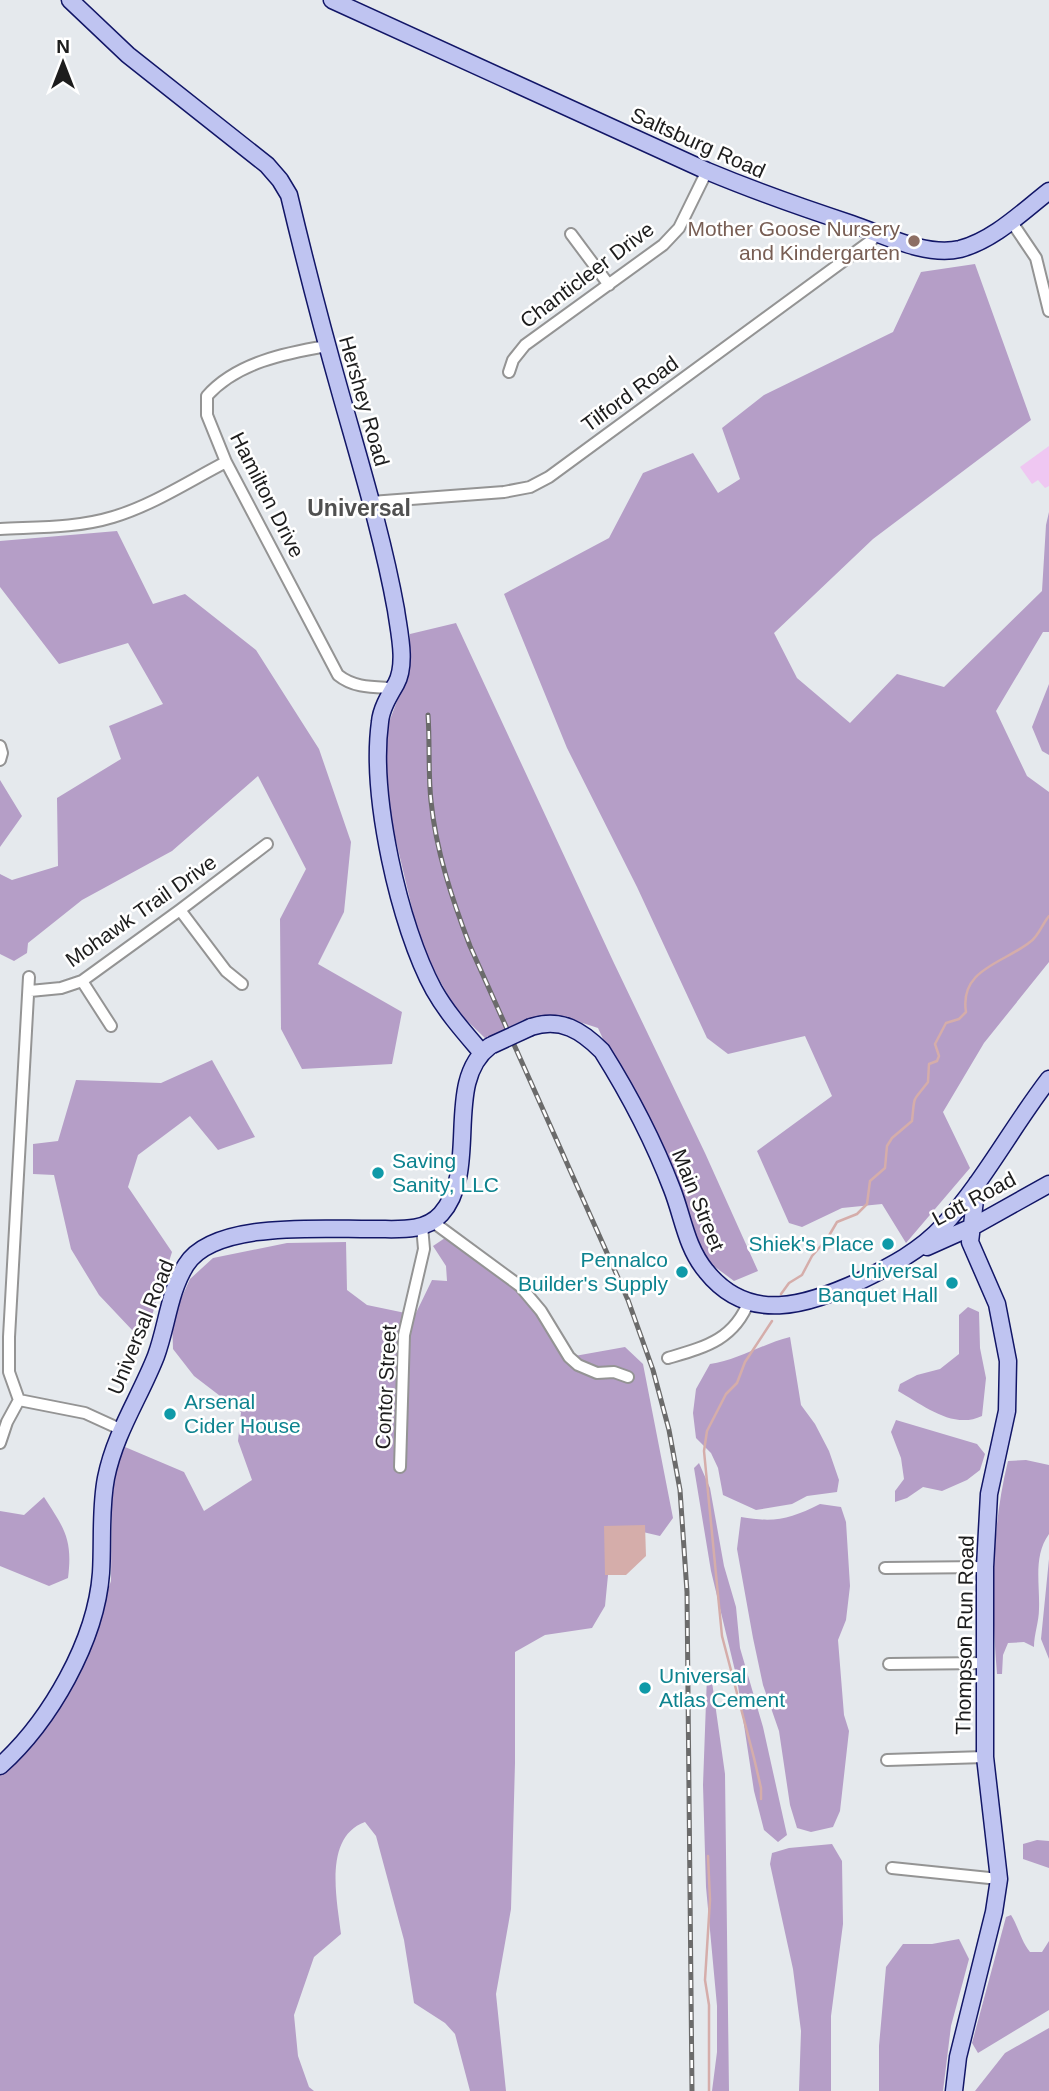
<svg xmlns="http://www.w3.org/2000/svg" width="1049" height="2091" font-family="Arial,sans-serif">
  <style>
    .forest { fill: #b59ec7 }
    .park { fill: #efc7f2 }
    .water { fill: #d5adaa }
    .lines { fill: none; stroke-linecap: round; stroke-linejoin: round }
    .stream { stroke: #d5adaa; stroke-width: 2.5 }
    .street-casing { stroke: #949494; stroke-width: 14 }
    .secondary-casing { stroke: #121667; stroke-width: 19 }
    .street { stroke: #fff; stroke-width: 10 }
    .secondary { stroke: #bfc4f1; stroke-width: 16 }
    .rail-casing { stroke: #6b6b6b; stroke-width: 5 }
    .rail { stroke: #fff; stroke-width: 2.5; stroke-dasharray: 8; stroke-linecap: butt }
    .secondary-bridge-casing { stroke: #121667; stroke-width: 19; stroke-linecap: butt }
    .secondary-bridge { stroke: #bfc4f1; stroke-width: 16 }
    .education-dot { fill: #8d6e63; stroke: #fff; stroke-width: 2.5 }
    .culture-dot { fill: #0f9aa8; stroke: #fff; stroke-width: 2.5 }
    .labels { text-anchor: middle; stroke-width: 5; stroke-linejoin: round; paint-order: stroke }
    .street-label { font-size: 21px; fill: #1d1d1d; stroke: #fff }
    .education-label { font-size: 21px; fill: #785e54; stroke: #fff; text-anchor: end }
    .culture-label { font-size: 21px; fill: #0d838f; stroke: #fff; text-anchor: start }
    .neighbourhood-label { font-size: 23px; font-weight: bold; fill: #505050; stroke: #fff }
  </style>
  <rect width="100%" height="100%" fill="#e5e9ed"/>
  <!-- forest -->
  <path class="forest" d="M 975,264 L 1031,420 L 873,539 L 774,633 L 797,678 L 850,723 L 897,674 L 944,687 L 1042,591 L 1046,525 L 1049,512 L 1049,632 L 1043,632 L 996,711 L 1027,776 L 1049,792 L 1049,962 L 984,1043 L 943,1112 L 970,1168 L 906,1243 L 882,1204 L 842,1208 L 802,1227 L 789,1223 L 757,1151 L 832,1096 L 805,1036 L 728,1054 L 707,1038 L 637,887 L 567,748 L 504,594 L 609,538 L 643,473 L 693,453 L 718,493 L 740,479 L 722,428 L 764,395 L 893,332 L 921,272 Z
    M 117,531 L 153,604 L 185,594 L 256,650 L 319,749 L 351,842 L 344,912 L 318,964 L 402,1012 L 392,1064 L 302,1069 L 281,1029 L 280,919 L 306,869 L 258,776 L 172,851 L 82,900 L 28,943 L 27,953 L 14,961 L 0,954 L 0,874 L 12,880 L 58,866 L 57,798 L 121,759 L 109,726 L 163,704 L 128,643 L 59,664 L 0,587 L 0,541 Z
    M 456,623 L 613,961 L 705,1153 L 758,1271 L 734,1281 L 703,1258 L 598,1028 L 558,1015 L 523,1020 L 486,1039 L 456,1010 L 421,946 L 388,807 L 386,730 L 407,675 L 410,634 Z
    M 1049,684 L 1049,755 L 1042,751 L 1032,727 Z
    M 0,780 L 22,816 L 0,847 Z
    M 212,1060 L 255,1137 L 218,1150 L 190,1116 L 138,1155 L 128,1187 L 172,1252 L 148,1328 L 133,1331 L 99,1295 L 71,1249 L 54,1175 L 33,1174 L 33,1144 L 58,1141 L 76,1080 L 161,1083 Z
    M 445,1238 L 529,1290 L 569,1357 L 625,1347 L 643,1364 L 673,1518 L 660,1536 L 630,1529 L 612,1534 L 605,1606 L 592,1628 L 545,1635 L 515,1652 L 515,1763 L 511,1909 L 496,1994 L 506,2091 L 470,2091 L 455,2034 L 445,2023 L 414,2003 L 404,1940 L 376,1836 L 365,1822 C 323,1837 337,1900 341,1934 L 314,1957 L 294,2015 L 298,2056 L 309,2087 L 314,2091 L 0,2091 L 0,1774 L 33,1744 L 86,1654 L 111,1581 L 112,1476 L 125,1447 L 184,1472 L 204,1511 L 252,1480 L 238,1441 L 241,1412 L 194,1376 L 173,1349 L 172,1319 L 190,1279 L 213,1258 L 287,1243 L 346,1242 L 347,1290 L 367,1305 L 415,1315 L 432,1280 L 447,1281 L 446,1266 L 433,1246 Z
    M 968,1307 L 979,1312 L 980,1348 L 986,1378 L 982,1416 C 953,1430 923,1405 898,1391 L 900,1384 L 917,1375 L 940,1369 L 959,1354 L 959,1315 Z
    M 790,1337 L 801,1405 L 815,1424 L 829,1451 L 839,1480 L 837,1492 L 807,1496 L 792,1504 L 756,1510 L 723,1495 L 718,1468 L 711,1453 L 696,1438 L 693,1413 L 696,1389 L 710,1364 C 738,1360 762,1344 790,1337 Z
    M 896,1420 L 977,1444 L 985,1454 L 980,1470 L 967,1480 L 942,1491 L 923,1487 L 907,1498 L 895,1502 L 895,1491 L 904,1479 L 901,1458 L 891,1432 Z
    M 1026,1460 L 1049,1465 L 1049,1534 C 1033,1556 1040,1584 1039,1609 C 1039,1622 1034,1634 1034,1647 L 1024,1642 L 1008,1643 L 1003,1655 L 1002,1674 L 997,1674 C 991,1603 991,1530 1008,1461 Z
    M 699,1463 L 710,1488 L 724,1566 L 736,1607 L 740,1648 L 763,1727 L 787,1835 L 778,1842 L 764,1830 L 754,1791 L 737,1679 L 711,1571 L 694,1468 Z
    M 44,1497 C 64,1528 73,1539 68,1578 L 49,1586 L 0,1566 L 0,1511 L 24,1515 Z
    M 820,1504 L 841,1507 L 846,1522 L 850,1586 L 846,1620 L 838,1640 L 844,1715 L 849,1731 L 840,1811 L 833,1827 L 811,1832 L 797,1828 L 790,1805 L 779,1731 L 763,1685 L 753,1638 L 737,1549 L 741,1517 C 775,1523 790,1519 820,1504 Z
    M 1049,1559 L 1049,1659 L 1041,1639 Z
    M 707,1675 L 712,1682 L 725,1774 L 729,2091 L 712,2091 L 717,2052 L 717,2006 L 706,1887 L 703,1785 Z
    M 1037,1840 L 1049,1841 L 1049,1868 L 1023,1859 L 1023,1844 Z
    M 832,1844 L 842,1861 L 843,1924 L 831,2016 L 831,2091 L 799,2091 L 801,2031 L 793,1969 L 770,1864 L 772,1853 L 789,1848 Z
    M 1011,1915 C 1019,1928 1021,1941 1030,1952 L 1042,1952 L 1049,1941 L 1049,2010 L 978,2053 L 972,2043 L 1006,1917 Z
    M 959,1939 L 969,1959 L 951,2026 L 943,2091 L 879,2091 L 879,2046 L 886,1967 L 903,1944 L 932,1944 Z
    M 1049,2028 L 1049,2091 L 975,2091 L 1005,2053 Z"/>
  <!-- park -->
  <path class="park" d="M 1049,446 L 1049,486 L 1045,488 L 1038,480 L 1032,484 L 1020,467 Z"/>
  <!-- water -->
  <path class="water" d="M 645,1525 L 646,1556 L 626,1575 L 605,1575 L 604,1526 Z"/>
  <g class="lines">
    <!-- stream -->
    <path class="stream" d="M 781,1294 L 789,1283 L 802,1275 L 812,1256 L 827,1239 L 837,1222 L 857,1214 L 867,1204 L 870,1181 L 885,1168 L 887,1146 L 892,1138 L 912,1121 C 915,1093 912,1103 928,1082 L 929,1064 L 937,1061 L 939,1056 L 935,1044 L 946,1023 L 959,1019 L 966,1012 C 959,969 1004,963 1030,942 C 1039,936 1042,924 1049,916
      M 761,1799 L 761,1788 L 754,1758 L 722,1636 L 704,1451 L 707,1431 L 726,1394 L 737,1383 L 745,1362 L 772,1321
      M 708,1856 L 710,1900 L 705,1980 L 709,2005 L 709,2091"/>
    <defs>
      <path id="street" d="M 1011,221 L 1036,258 L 1049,311
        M 571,234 L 609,285
        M 327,346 C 285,353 236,363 207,396 L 207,415 L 226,462 L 338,675 C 354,688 373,687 392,688
        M 509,372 L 513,360 L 525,345 L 663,245 L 679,228 L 707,171
        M 371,502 L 504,492 L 530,487 L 549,477 L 872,240 L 877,232
        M 0,529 C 38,527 77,528 113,517 C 153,505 189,481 226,462
        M 0,746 L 2,753 L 0,760
        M 180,910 L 226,971 L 242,984
        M 82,981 L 111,1026
        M 30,991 L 61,988 L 82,981 L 180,910 L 267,844
        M 433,1222 L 520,1286 L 541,1311 L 569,1357 L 578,1365 L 597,1373 L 614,1372 L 628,1377
        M 668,1358 C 705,1347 734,1340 749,1301
        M 19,1400 L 9,1372 L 9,1337 L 29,977
        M 19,1400 L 85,1413 L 120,1429
        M 0,1443 L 7,1422 L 19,1400
        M 400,1467 L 404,1335 L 424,1249 L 422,1226
        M 885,1568 L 985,1567
        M 889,1664 L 985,1663
        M 887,1760 L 985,1757
        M 892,1868 L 999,1879"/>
      <path id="secondary" d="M 70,0 L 128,55 L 267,165 L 280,180 L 289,195 C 305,262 322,328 341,395 C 361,466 383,538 396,610 C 399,632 407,664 396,684 C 389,696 381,709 380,722 C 370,795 399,926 434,990 C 447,1013 465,1033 482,1053
        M 332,0 L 707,171 C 755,191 803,208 852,224 C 884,235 926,257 960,249 C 994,240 1022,212 1049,191
        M 531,1027 C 561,1017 582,1031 602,1051 C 629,1094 654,1142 672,1189 C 683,1217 686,1247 706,1271 C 749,1325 807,1305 860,1281 C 891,1266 920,1251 943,1226 C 984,1181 1012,1127 1049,1079
        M 927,1247 L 974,1226 L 1049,1184
        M 0,1766 C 50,1721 96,1641 101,1573 C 103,1541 100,1509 106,1478 C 115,1433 140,1397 156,1356 C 167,1326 169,1292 186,1265 C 214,1219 329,1230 377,1229 C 399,1229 425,1232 441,1214 C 481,1169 442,1082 490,1046
        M 954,2091 L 958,2057 L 994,1912 L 999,1879 L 985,1757 L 985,1567 L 989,1494 L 1007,1411 L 1008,1361 L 997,1304 L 970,1242 L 977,1183"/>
    </defs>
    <!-- street casing -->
    <use href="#street" class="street-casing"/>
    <!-- secondary casing -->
    <use href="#secondary" class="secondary-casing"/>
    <!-- street -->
    <use href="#street" class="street"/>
    <!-- secondary -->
    <use href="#secondary" class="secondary"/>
    <defs>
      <path id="rail" d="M 428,715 C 430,744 428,773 431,801 C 436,851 452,899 470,946 L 628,1300 L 653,1370 L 669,1430 L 680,1490 L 687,1592 L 692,2091"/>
    </defs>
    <!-- rail casing -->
    <use href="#rail" class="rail-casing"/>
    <!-- rail -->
    <use href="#rail" class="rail"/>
    <defs>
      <path id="secondary-bridge" d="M 492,1045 L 531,1027"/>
    </defs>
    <!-- secondary-bridge casing -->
    <use href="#secondary-bridge" class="secondary-bridge-casing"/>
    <!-- secondary-bridge -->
    <use href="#secondary-bridge" class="secondary-bridge"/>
  </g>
  <!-- markers -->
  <circle class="education-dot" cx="914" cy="241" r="7"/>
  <g class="culture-dot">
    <circle cx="378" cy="1173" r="7"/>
    <circle cx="888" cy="1244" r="7"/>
    <circle cx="682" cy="1272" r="7"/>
    <circle cx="952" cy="1283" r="7"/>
    <circle cx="170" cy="1414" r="7"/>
    <circle cx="645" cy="1688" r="7"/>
  </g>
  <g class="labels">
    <!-- street labels -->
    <g class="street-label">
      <text transform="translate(698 143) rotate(24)" y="7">Saltsburg Road</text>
      <text transform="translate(587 275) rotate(-37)" y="7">Chanticleer Drive</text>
      <text transform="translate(630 394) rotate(-36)" y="7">Tilford Road</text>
      <text transform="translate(364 401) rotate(74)" y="7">Hershey Road</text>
      <text transform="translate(267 495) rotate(63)" y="7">Hamilton Drive</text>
      <text transform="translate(141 911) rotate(-35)" y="7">Mohawk Trail Drive</text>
      <text transform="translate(974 1199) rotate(-28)" y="7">Lott Road</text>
      <text transform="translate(698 1200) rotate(68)" y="7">Main Street</text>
      <text transform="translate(141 1327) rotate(-68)" y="7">Universal Road</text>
      <text transform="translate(386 1387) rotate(-87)" y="7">Contor Street</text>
      <text transform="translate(965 1635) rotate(-89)" y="7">Thompson Run Road</text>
    </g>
    <!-- education labels -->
    <g class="education-label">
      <text x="900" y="236">Mother Goose Nursery<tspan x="900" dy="24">and Kindergarten</tspan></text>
    </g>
    <!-- culture labels -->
    <g class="culture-label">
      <text x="392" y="1168">Saving<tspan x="392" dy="24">Sanity, LLC</tspan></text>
      <text x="874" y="1251" text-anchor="end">Shiek's Place</text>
      <text x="668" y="1267" text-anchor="end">Pennalco<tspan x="668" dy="24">Builder's Supply</tspan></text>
      <text x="938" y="1278" text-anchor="end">Universal<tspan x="938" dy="24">Banquet Hall</tspan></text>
      <text x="184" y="1409">Arsenal<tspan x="184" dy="24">Cider House</tspan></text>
      <text x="659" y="1683">Universal<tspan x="659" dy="24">Atlas Cement</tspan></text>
    </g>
    <!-- neighbourhood labels -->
    <g class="neighbourhood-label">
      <text x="359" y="516">Universal</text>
    </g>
  </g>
  <!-- north arrow -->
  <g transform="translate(63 63)" stroke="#ffffff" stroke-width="5" paint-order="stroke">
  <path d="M0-5L12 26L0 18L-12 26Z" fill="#1d1d1d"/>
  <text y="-10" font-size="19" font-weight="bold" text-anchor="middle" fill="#1d1d1d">N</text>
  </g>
</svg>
